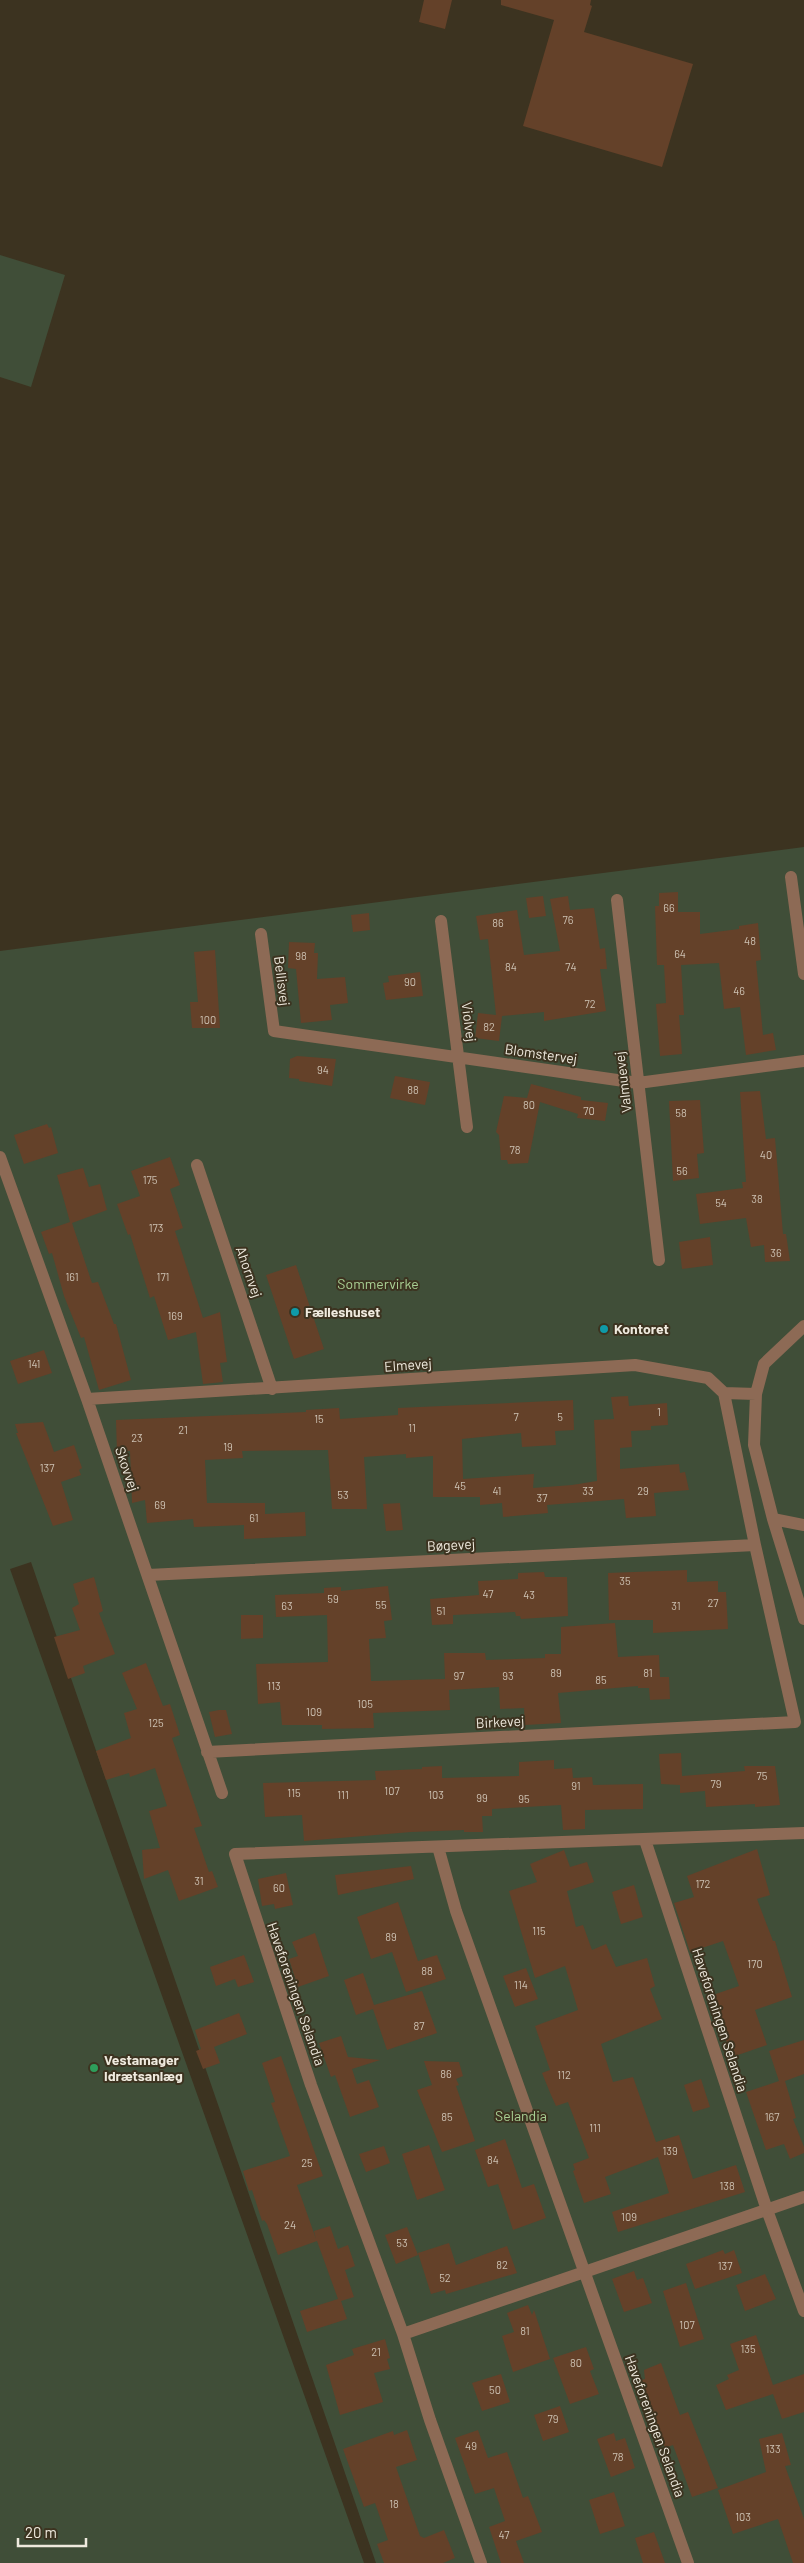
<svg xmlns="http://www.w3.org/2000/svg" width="804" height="2563" font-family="Barlow,sans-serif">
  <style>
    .green { fill: #404e38 }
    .building { fill: #644129 }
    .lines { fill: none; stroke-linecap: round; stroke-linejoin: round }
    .minor { stroke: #8d6a55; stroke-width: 12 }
    .culture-dot { fill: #0f9aa8; stroke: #3c3320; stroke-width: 2 }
    .leisure-dot { fill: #2e9e5b; stroke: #3c3320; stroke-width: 2 }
    .labels { text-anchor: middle; stroke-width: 4; stroke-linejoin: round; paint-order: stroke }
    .number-label { font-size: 11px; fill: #ccc0b1 }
    .street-label { font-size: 14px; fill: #efeade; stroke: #3c3320 }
    .park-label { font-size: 14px; fill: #a9d094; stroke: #3c3320 }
    .poi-label { font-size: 14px; font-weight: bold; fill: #efeade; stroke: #3c3320; text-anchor: start }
  </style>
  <rect width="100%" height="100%" fill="#3c3320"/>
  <!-- green -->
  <path class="green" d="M 0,255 L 65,275 L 31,387 L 0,377 Z
    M 804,847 L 804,2563 L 376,2563 L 31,1562 L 10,1569 L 364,2563 L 0,2563 L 0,951 Z"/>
  <!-- building -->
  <path class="building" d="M 424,0 L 452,0 L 445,29 L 419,22 Z
    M 501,0 L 591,0 L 590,5 L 592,6 L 584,32 L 693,64 L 662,167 L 523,126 L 554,20 L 501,5 Z
    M 678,892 L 678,912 L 700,912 L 700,934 L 739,929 L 739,926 L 758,923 L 761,960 L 756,961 L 763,1035 L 773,1033 L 776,1050 L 746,1055 L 740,1007 L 724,1009 L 719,963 L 681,965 L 684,1015 L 679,1015 L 682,1054 L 660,1056 L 656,1004 L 666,1003 L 664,965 L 657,965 L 655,906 L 659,906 L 659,893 Z
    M 543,896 L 546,916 L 529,918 L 526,898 Z
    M 568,896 L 570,910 L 594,908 L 600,949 L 605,948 L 607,969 L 600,969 L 606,1011 L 544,1021 L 544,1012 L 502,1016 L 499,1041 L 475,1038 L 478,1013 L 496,1015 L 488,939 L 480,940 L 476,916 L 517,910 L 524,955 L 560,951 L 550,899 Z
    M 369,913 L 370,930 L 353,932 L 351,915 Z
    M 289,942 L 315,943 L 314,953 L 318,953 L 317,979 L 345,977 L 348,1003 L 330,1005 L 332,1020 L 301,1023 L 296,969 L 288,968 Z
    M 215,950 L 220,1028 L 192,1028 L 190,1002 L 198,1002 L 194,952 Z
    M 420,972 L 423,996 L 386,1000 L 383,983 L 389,982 L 388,976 Z
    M 297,1056 L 336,1059 L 332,1086 L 299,1081 L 299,1079 L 289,1078 L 290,1059 Z
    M 395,1076 L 430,1082 L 425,1105 L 390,1098 Z
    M 531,1084 L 581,1097 L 581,1100 L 608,1103 L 605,1121 L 577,1118 L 578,1114 L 540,1102 L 528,1163 L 508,1164 L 507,1160 L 501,1160 L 499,1135 L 496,1132 L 504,1096 L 527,1098 Z
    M 760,1091 L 766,1139 L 775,1138 L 783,1234 L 786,1234 L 790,1261 L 765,1262 L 764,1245 L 751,1247 L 746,1218 L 700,1224 L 696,1194 L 743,1188 L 742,1182 L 746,1182 L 740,1092 Z
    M 700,1100 L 704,1153 L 697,1154 L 699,1178 L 673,1181 L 669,1101 Z
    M 47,1124 L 49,1128 L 51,1127 L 58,1153 L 24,1164 L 14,1135 Z
    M 170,1157 L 180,1185 L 170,1189 L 183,1228 L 175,1231 L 203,1318 L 220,1312 L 227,1362 L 220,1363 L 223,1382 L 203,1384 L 196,1332 L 168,1340 L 154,1296 L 150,1298 L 130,1234 L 128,1235 L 117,1204 L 140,1196 L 131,1171 Z
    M 83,1168 L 89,1187 L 100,1184 L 107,1210 L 72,1223 L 92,1283 L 98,1282 L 114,1324 L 116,1324 L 131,1380 L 99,1390 L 84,1337 L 81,1338 L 64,1296 L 52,1253 L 49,1254 L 41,1232 L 70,1222 L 57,1175 Z
    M 710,1237 L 713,1265 L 682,1269 L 679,1242 Z
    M 296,1265 L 324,1349 L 294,1359 L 266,1275 Z
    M 44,1350 L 52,1373 L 18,1384 L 10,1361 Z
    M 628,1396 L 629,1406 L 667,1403 L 668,1425 L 651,1426 L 651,1430 L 631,1431 L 632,1447 L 620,1448 L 620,1469 L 679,1464 L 680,1473 L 685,1472 L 689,1490 L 654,1493 L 656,1516 L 626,1518 L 624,1499 L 547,1505 L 548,1513 L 503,1517 L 502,1503 L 480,1505 L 480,1497 L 433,1497 L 433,1456 L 406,1458 L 406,1454 L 364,1457 L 367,1509 L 332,1509 L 328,1450 L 242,1451 L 243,1458 L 205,1460 L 207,1503 L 265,1503 L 265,1514 L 305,1512 L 306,1536 L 244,1539 L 244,1525 L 194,1527 L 193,1519 L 147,1523 L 145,1500 L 132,1503 L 130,1451 L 117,1452 L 116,1420 L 306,1412 L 306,1410 L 339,1408 L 340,1419 L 398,1415 L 398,1408 L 573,1400 L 574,1430 L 555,1431 L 556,1445 L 522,1447 L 521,1433 L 462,1439 L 463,1479 L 534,1474 L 533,1488 L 572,1485 L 597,1481 L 594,1420 L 614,1419 L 611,1397 Z
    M 43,1422 L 54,1452 L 74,1445 L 82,1468 L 79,1470 L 81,1475 L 61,1482 L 73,1520 L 53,1526 L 16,1433 L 18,1433 L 15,1424 Z
    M 400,1503 L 403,1530 L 386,1531 L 383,1504 Z
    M 687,1570 L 687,1582 L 718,1581 L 718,1592 L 726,1592 L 728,1629 L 653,1633 L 653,1620 L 609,1620 L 608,1573 Z
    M 544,1572 L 545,1577 L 567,1577 L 568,1616 L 521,1619 L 520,1616 L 516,1616 L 515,1612 L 453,1615 L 453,1624 L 432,1625 L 430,1599 L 479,1595 L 478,1581 L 518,1579 L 518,1573 Z
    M 94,1577 L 103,1611 L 99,1613 L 115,1654 L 83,1666 L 85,1673 L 68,1679 L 54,1637 L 80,1630 L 72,1608 L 79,1604 L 73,1584 Z
    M 388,1586 L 392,1620 L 384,1621 L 386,1638 L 369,1639 L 371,1681 L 445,1679 L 444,1653 L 485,1653 L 486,1660 L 545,1658 L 545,1654 L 561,1654 L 561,1627 L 615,1623 L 618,1657 L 659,1655 L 660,1677 L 669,1677 L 670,1699 L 650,1700 L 649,1688 L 638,1688 L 638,1686 L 558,1693 L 561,1723 L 525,1725 L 524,1708 L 500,1709 L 499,1687 L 449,1690 L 450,1710 L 373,1713 L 374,1728 L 322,1729 L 322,1725 L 282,1725 L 280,1702 L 258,1704 L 256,1664 L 328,1662 L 327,1615 L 276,1617 L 275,1595 L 324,1593 L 324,1588 L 341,1587 L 341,1591 Z
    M 241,1615 L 263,1615 L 263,1638 L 241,1639 Z
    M 146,1663 L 163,1706 L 170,1704 L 180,1735 L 172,1738 L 202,1826 L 194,1828 L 209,1872 L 212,1871 L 218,1887 L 179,1901 L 168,1870 L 144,1879 L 142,1850 L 160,1848 L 149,1811 L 167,1806 L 155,1768 L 130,1777 L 129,1773 L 106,1780 L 96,1751 L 131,1738 L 124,1713 L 137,1709 L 122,1673 Z
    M 219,1710 L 226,1710 L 232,1734 L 215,1737 L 209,1712 Z
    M 681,1753 L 682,1776 L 745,1771 L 744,1766 L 775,1766 L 780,1805 L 755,1807 L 755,1804 L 706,1807 L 705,1791 L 680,1793 L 680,1785 L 661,1784 L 659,1754 Z
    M 554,1760 L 554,1769 L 572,1768 L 573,1778 L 592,1777 L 593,1785 L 643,1784 L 643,1809 L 585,1810 L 585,1829 L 563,1830 L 561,1805 L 492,1809 L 492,1816 L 482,1816 L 483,1832 L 464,1832 L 464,1830 L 411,1832 L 304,1841 L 302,1815 L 265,1817 L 263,1783 L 376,1780 L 375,1771 L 422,1769 L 422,1767 L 442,1766 L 442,1778 L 519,1776 L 519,1762 Z
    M 757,1849 L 770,1895 L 757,1899 L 773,1941 L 775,1941 L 792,1997 L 755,2010 L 767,2045 L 732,2057 L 710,1996 L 739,1986 L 723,1941 L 690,1952 L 674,1903 L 694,1897 L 687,1876 Z
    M 564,1850 L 570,1867 L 587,1862 L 594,1882 L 567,1891 L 576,1927 L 583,1925 L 592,1950 L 606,1944 L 616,1967 L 647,1958 L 655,1986 L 650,1989 L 662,2019 L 601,2044 L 613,2082 L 633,2077 L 656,2142 L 679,2135 L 693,2179 L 736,2165 L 745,2192 L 618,2232 L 612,2212 L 669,2193 L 658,2157 L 605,2177 L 611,2194 L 584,2203 L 573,2171 L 575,2170 L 573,2164 L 589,2158 L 568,2102 L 556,2106 L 551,2095 L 542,2073 L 550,2070 L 535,2026 L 578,2010 L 565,1966 L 535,1978 L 509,1891 L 537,1882 L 530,1864 Z
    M 411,1866 L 414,1879 L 338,1895 L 335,1875 Z
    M 286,1873 L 293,1905 L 275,1909 L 274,1904 L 262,1906 L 258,1879 Z
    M 634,1885 L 643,1917 L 621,1924 L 612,1892 Z
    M 398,1902 L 418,1961 L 437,1955 L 446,1979 L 406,1992 L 392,1952 L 371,1959 L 357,1917 Z
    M 315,1933 L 329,1976 L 298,1987 L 289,1959 L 298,1956 L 292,1942 Z
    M 244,1955 L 254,1982 L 238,1987 L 235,1979 L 216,1986 L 210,1967 Z
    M 526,1968 L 538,1999 L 515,2007 L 503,1976 Z
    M 363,1973 L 374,2005 L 422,1991 L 437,2033 L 387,2050 L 373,2009 L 356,2015 L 344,1980 Z
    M 239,2013 L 247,2034 L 214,2047 L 220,2063 L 203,2069 L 196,2051 L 201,2049 L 195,2030 Z
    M 341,2036 L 348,2057 L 380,2060 L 352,2069 L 357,2084 L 369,2080 L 379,2107 L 350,2117 L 335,2075 L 331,2077 L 319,2043 Z
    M 804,2040 L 804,2074 L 785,2081 L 796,2118 L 793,2119 L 804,2147 L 804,2153 L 790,2159 L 784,2144 L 766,2150 L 746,2092 L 779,2081 L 769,2051 Z
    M 281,2056 L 323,2176 L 297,2185 L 316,2239 L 314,2231 L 330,2226 L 338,2249 L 348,2245 L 355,2266 L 345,2270 L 354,2297 L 341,2301 L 347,2319 L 307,2332 L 300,2311 L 338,2299 L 317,2241 L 278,2255 L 267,2224 L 264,2220 L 262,2221 L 252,2190 L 249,2191 L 243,2171 L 290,2156 L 271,2103 L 275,2102 L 262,2063 Z
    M 424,2061 L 459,2062 L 463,2076 L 456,2079 L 459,2085 L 456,2086 L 475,2141 L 442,2152 L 417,2090 L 432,2085 Z
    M 701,2079 L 710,2107 L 693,2112 L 684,2085 Z
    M 505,2139 L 522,2188 L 534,2184 L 546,2218 L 513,2230 L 498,2184 L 488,2187 L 475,2150 Z
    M 429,2145 L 445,2190 L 417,2200 L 402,2154 Z
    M 384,2146 L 390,2163 L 366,2172 L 359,2154 Z
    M 407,2227 L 418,2255 L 396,2264 L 385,2235 Z
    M 449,2243 L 456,2265 L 507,2246 L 517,2273 L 446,2294 L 445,2290 L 431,2294 L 418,2253 Z
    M 723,2250 L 725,2254 L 734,2250 L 742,2273 L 695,2289 L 686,2264 Z
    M 634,2271 L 637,2280 L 643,2278 L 652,2303 L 624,2312 L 612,2279 Z
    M 765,2274 L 776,2299 L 745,2311 L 736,2285 Z
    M 686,2283 L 704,2339 L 680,2347 L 663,2291 Z
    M 528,2305 L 532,2315 L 534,2310 L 550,2359 L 513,2372 L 502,2336 L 514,2332 L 507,2313 Z
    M 756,2335 L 773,2385 L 804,2374 L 804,2412 L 782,2419 L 773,2394 L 726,2410 L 716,2385 L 729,2379 L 727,2375 L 739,2370 L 730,2344 Z
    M 385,2339 L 390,2358 L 387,2359 L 390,2369 L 374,2373 L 383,2402 L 340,2415 L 326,2365 L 354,2355 L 352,2349 Z
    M 586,2347 L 594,2369 L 590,2371 L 599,2394 L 570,2404 L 553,2358 Z
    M 661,2363 L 680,2415 L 688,2412 L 718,2488 L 692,2497 L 673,2445 L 665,2448 L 641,2380 L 645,2379 L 644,2370 Z
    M 501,2374 L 510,2402 L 482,2411 L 472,2383 Z
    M 560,2406 L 569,2432 L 543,2441 L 534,2415 Z
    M 407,2430 L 417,2460 L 396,2467 L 420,2536 L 424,2538 L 444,2530 L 455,2558 L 443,2563 L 384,2563 L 377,2544 L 388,2540 L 375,2503 L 364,2507 L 343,2449 L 393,2431 L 394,2435 Z
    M 478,2430 L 488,2458 L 507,2452 L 523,2498 L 528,2496 L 542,2532 L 516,2541 L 524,2563 L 501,2563 L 489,2527 L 505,2521 L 494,2488 L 475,2494 L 455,2438 Z
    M 614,2433 L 616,2441 L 625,2438 L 635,2468 L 611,2477 L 597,2439 Z
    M 782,2433 L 791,2465 L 785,2466 L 804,2519 L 804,2563 L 793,2563 L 778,2519 L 733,2534 L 718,2490 L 766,2472 L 759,2439 Z
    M 614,2492 L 625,2526 L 600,2534 L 589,2500 Z
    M 654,2532 L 665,2563 L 643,2563 L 635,2538 Z"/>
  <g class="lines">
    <!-- minor -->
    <path class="minor" d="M 791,877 L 804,974
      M 617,900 L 659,1260
      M 441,921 L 467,1127
      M 261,934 L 274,1031 L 638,1083 L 804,1061
      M 0,1157 L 87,1399 L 222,1793
      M 197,1165 L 272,1389
      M 804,1326 L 764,1364 L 756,1394 L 754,1445 L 773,1519 L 804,1619
      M 724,1393 L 756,1394
      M 87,1399 L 635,1365 L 708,1378 L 724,1393
      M 773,1519 L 804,1525
      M 148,1575 L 755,1545
      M 207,1752 L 795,1722 L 755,1545 L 724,1393
      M 645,1840 L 767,2210 L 804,2311
      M 438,1847 L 456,1911 L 688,2563
      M 403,2334 L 804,2197
      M 481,2563 L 430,2420 L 403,2334 L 311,2085 L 235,1854 L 804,1833"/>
  </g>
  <!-- markers -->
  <g class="culture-dot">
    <circle cx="295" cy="1312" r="5"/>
    <circle cx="604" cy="1329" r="5"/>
  </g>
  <circle class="leisure-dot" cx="94" cy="2068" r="5"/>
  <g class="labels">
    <!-- number labels -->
    <g class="number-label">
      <text x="669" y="912">66</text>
      <text x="568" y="924">76</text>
      <text x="498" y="927">86</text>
      <text x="750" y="945">48</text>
      <text x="680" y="958">64</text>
      <text x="301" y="960">98</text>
      <text x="511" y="971">84</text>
      <text x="571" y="971">74</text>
      <text x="410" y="986">90</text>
      <text x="739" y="995">46</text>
      <text x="590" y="1008">72</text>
      <text x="208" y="1024">100</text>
      <text x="489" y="1031">82</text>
      <text x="323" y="1074">94</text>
      <text x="413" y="1094">88</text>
      <text x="529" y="1109">80</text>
      <text x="589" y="1115">70</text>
      <text x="681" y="1117">58</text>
      <text x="515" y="1154">78</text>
      <text x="766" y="1159">40</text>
      <text x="682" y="1175">56</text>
      <text x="150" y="1184">175</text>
      <text x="757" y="1203">38</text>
      <text x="721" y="1207">54</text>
      <text x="156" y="1232">173</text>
      <text x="776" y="1257">36</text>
      <text x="72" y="1281">161</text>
      <text x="163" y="1281">171</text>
      <text x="175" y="1320">169</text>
      <text x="34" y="1368">141</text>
      <text x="659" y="1416">1</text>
      <text x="516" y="1421">7</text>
      <text x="560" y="1421">5</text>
      <text x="319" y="1423">15</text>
      <text x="412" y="1432">11</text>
      <text x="183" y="1434">21</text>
      <text x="137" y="1442">23</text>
      <text x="228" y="1451">19</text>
      <text x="47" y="1472">137</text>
      <text x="460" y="1490">45</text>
      <text x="497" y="1495">41</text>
      <text x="588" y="1495">33</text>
      <text x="643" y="1495">29</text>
      <text x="343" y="1499">53</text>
      <text x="542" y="1502">37</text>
      <text x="160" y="1509">69</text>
      <text x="254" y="1522">61</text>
      <text x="625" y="1585">35</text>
      <text x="488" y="1598">47</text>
      <text x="529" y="1599">43</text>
      <text x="333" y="1603">59</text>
      <text x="713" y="1607">27</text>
      <text x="381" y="1609">55</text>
      <text x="287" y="1610">63</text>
      <text x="676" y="1610">31</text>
      <text x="441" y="1615">51</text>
      <text x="556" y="1677">89</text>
      <text x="648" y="1677">81</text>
      <text x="459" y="1680">97</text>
      <text x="508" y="1680">93</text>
      <text x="601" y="1684">85</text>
      <text x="274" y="1690">113</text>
      <text x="365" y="1708">105</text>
      <text x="314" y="1716">109</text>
      <text x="156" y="1727">125</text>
      <text x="762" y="1780">75</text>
      <text x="716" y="1788">79</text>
      <text x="576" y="1790">91</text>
      <text x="392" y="1795">107</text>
      <text x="294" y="1797">115</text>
      <text x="343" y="1799">111</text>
      <text x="436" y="1799">103</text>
      <text x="482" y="1802">99</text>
      <text x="524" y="1803">95</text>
      <text x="199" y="1885">31</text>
      <text x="703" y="1888">172</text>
      <text x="279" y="1892">60</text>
      <text x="539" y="1935">115</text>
      <text x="391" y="1941">89</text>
      <text x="755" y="1968">170</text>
      <text x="427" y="1975">88</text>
      <text x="521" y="1989">114</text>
      <text x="419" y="2030">87</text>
      <text x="446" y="2078">86</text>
      <text x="564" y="2079">112</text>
      <text x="447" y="2121">85</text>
      <text x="772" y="2121">167</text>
      <text x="595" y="2132">111</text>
      <text x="670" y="2155">139</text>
      <text x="493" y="2164">84</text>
      <text x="307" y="2167">25</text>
      <text x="727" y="2190">138</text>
      <text x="629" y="2221">109</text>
      <text x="290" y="2229">24</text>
      <text x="402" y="2247">53</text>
      <text x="502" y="2269">82</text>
      <text x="725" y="2270">137</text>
      <text x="445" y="2282">52</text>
      <text x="687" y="2329">107</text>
      <text x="525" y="2335">81</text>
      <text x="748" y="2353">135</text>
      <text x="376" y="2356">21</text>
      <text x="576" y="2367">80</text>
      <text x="495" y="2394">50</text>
      <text x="553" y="2423">79</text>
      <text x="471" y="2450">49</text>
      <text x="773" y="2453">133</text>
      <text x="618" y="2461">78</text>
      <text x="394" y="2508">18</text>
      <text x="743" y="2521">103</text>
      <text x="504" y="2539">47</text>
    </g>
    <!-- street labels -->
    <g class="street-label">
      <text transform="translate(282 981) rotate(83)" y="5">Bellisvej</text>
      <text transform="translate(469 1022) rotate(83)" y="5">Violvej</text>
      <text transform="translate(541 1054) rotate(8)" y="5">Blomstervej</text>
      <text transform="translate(623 1082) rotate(-97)" y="5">Valmuevej</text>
      <text transform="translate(249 1272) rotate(71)" y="5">Ahornvej</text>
      <text transform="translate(408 1365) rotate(-4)" y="5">Elmevej</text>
      <text transform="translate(127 1469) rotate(71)" y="5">Skovvej</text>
      <text transform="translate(451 1545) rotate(-3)" y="5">Bøgevej</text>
      <text transform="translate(500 1722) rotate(-3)" y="5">Birkevej</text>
      <text transform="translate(296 1994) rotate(71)" y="5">Haveforeningen Selandia</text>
      <text transform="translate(720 2020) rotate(72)" y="5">Haveforeningen Selandia</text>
      <text transform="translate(655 2426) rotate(70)" y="5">Haveforeningen Selandia</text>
    </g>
    <!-- park labels -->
    <g class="park-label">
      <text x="378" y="1289">Sommervirke</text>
      <text x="521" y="2121">Selandia</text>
    </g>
    <!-- poi labels -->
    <g class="poi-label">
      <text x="305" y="1317">Fælleshuset</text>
      <text x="614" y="1334">Kontoret</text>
      <text x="104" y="2065">Vestamager<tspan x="104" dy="16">Idrætsanlæg</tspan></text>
    </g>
  </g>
  <!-- scale -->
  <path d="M18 2538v8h68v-8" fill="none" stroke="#efeade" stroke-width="2.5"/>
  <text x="25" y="2538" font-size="15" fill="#efeade" stroke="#3c3320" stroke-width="4" paint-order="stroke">20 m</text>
</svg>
